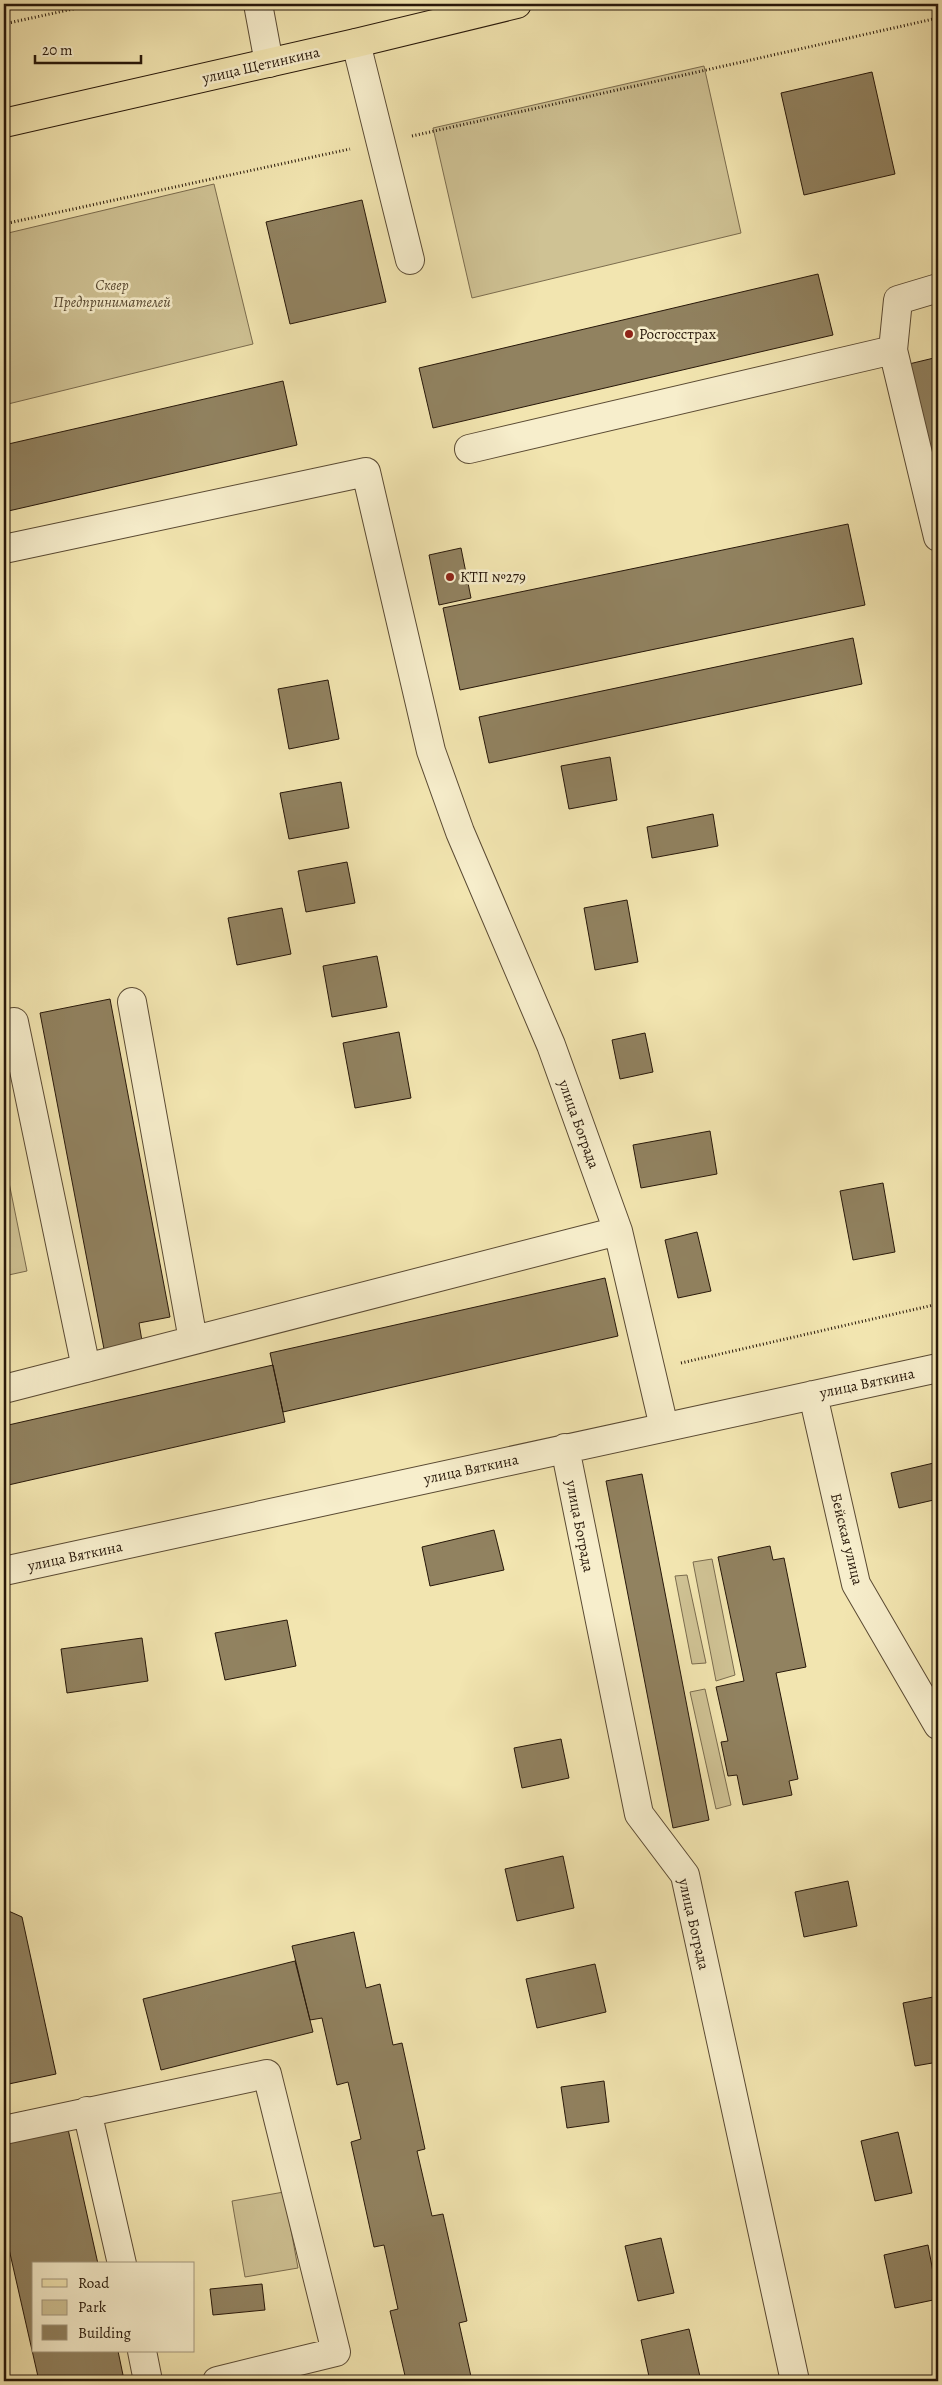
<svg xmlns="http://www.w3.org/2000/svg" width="942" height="2385" font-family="Alegreya,serif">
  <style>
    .green { fill: #cfc294; stroke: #7b6c4e }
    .building { fill: #918260; stroke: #271709 }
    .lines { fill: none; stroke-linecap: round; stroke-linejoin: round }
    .minor-casing { stroke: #5a4a33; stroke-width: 30 }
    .major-casing { stroke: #271709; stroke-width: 30 }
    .path { stroke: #271709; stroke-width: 3; stroke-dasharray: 1 2.5; stroke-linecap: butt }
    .minor { stroke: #f7eecc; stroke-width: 28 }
    .major { stroke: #f2e5b0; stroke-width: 28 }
    .poi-dot { fill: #8f2418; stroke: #f7eecc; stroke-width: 2 }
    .labels { text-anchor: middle; stroke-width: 5; stroke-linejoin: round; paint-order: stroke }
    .street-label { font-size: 15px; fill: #271709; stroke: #f7eecc }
    .park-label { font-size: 15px; font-style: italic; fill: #594a33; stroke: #f7eecc }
    .poi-label { font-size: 15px; fill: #271709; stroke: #f7eecc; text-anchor: start }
  </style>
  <rect width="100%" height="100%" fill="#f2e5b0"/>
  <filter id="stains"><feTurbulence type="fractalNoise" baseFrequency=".004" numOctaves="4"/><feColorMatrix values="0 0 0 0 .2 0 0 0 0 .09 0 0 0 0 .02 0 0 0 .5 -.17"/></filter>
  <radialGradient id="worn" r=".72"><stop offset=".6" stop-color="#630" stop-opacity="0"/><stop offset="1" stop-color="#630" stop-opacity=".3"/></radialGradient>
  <!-- green -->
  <path class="green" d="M 704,66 L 741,233 L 472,298 L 433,128 Z
    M 214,184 L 253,344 L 4,405 L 4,234 Z
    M 4,1158 L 27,1271 L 4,1276 Z
    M 712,1559 L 735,1675 L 716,1681 L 693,1562 Z
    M 687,1575 L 706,1663 L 692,1664 L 675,1576 Z
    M 705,1689 L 731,1805 L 716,1809 L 690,1692 Z
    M 284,2192 L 298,2268 L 245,2277 L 232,2201 Z"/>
  <!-- building -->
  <path class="building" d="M 872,72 L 895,174 L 804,195 L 781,93 Z
    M 362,200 L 386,302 L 290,324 L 266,222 Z
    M 818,274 L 833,335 L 433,428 L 419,368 Z
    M 938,357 L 938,482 L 909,364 Z
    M 283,381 L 297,445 L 4,512 L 4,445 Z
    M 848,524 L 865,605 L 460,690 L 443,608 Z
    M 461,548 L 471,598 L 439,605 L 429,555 Z
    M 853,638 L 862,684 L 489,763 L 479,717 Z
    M 328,680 L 339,739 L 289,749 L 278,689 Z
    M 610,757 L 617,800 L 569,809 L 561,766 Z
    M 341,782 L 349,828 L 289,839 L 280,793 Z
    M 713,814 L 718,846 L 652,858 L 647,827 Z
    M 347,862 L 355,903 L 306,912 L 298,871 Z
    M 627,900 L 638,962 L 595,970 L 584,908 Z
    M 282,908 L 291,954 L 237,965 L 228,918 Z
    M 377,956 L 387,1007 L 332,1017 L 323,966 Z
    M 110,999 L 170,1317 L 139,1323 L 142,1341 L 104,1349 L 40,1013 Z
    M 399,1032 L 411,1098 L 355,1108 L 343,1043 Z
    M 645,1033 L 653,1072 L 620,1079 L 612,1040 Z
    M 710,1131 L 717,1174 L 641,1188 L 633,1145 Z
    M 883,1183 L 895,1252 L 853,1260 L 840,1191 Z
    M 697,1232 L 711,1291 L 678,1298 L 665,1240 Z
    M 605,1278 L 618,1336 L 283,1412 L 270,1353 Z
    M 273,1365 L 285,1422 L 4,1486 L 4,1426 Z
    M 938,1462 L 938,1499 L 899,1508 L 891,1473 Z
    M 642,1474 L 709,1820 L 673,1828 L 606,1481 Z
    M 494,1530 L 504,1570 L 430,1586 L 422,1547 Z
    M 770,1546 L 773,1560 L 784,1558 L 806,1667 L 776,1673 L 798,1779 L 789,1781 L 792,1795 L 743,1805 L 737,1775 L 728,1776 L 721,1742 L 728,1741 L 716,1687 L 744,1681 L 718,1557 Z
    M 287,1620 L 296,1666 L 225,1680 L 215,1633 Z
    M 142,1638 L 148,1681 L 67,1693 L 61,1649 Z
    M 561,1739 L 569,1778 L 522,1788 L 514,1748 Z
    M 563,1856 L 574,1908 L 517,1921 L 505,1869 Z
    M 848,1881 L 857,1926 L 804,1937 L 795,1892 Z
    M 4,1909 L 22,1917 L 56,2074 L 4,2085 Z
    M 354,1932 L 366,1988 L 380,1984 L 393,2045 L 402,2043 L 425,2149 L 417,2151 L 432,2216 L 443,2214 L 467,2321 L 459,2323 L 472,2381 L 401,2381 L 406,2380 L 390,2311 L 398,2309 L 384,2245 L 374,2247 L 351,2142 L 361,2139 L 348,2082 L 337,2085 L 322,2018 L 310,2020 L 292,1946 Z
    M 295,1961 L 313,2032 L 161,2070 L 143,1999 Z
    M 595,1964 L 606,2012 L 537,2028 L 526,1979 Z
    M 938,1996 L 938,2062 L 915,2066 L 903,2003 Z
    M 604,2081 L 609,2122 L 567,2128 L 561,2087 Z
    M 68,2129 L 98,2264 L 34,2264 L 34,2351 L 118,2351 L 123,2375 L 97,2381 L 39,2381 L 4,2227 L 4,2144 Z
    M 898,2132 L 912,2193 L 875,2201 L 861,2141 Z
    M 661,2238 L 674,2293 L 638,2301 L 625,2246 Z
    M 928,2245 L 938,2299 L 895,2308 L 884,2255 Z
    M 262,2284 L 265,2310 L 213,2315 L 210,2289 Z
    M 689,2329 L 701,2381 L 650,2381 L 641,2340 Z"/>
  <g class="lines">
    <defs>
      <path id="minor" d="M 258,4 L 269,63
        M 356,43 L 410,260
        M 938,288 L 898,300 L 893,350 L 938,537
        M 469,449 L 893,350
        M 4,549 L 366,472 L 431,751 L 460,832 L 551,1045 L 618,1231 L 664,1427
        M 132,1002 L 193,1340
        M 14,1022 L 86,1368
        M 4,1389 L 618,1231
        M 813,1395 L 856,1584 L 938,1725
        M 565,1448 L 639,1814 L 685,1875 L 795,2381
        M 4,1571 L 938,1368
        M 87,2111 L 122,2264
        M 4,2130 L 267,2074 L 336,2352 L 217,2381
        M 142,2351 L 148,2381"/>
      <path id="major" d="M 4,123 L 356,43 L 517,4"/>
    </defs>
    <!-- minor casing -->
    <use href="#minor" class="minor-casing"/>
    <!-- major casing -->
    <use href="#major" class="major-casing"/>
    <!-- path -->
    <path class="path" d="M 935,4 L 938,10
      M 4,24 L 96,4
      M 412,136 L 938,18
      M 4,224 L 350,149
      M 681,1363 L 938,1304"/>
    <!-- minor -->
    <use href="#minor" class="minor"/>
    <!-- major -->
    <use href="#major" class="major"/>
  </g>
  <!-- markers -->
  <g class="poi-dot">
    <circle cx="629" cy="334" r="5"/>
    <circle cx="450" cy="577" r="5"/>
  </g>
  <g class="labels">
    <!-- street labels -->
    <g class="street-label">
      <text transform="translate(261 65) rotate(-13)" y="5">улица Щетинкина</text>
      <text transform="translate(579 1124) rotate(70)" y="5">улица Бограда</text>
      <text transform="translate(867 1383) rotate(-12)" y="5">улица Вяткина</text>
      <text transform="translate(471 1469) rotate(-12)" y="5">улица Вяткина</text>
      <text transform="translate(580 1526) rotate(79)" y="5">улица Бограда</text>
      <text transform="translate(847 1539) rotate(76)" y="5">Бейская улица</text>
      <text transform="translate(75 1556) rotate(-12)" y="5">улица Вяткина</text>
      <text transform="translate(694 1924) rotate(77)" y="5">улица Бограда</text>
    </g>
    <!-- park labels -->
    <g class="park-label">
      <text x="112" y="290">Сквер<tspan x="112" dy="17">Предпринимателей</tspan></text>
    </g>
    <!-- poi labels -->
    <g class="poi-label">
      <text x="639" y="339">Росгосстрах</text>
      <text x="460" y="582">КТП №279</text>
    </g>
  </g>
  <!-- margin -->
  <rect width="942" height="2385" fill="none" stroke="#f2e5b0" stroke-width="20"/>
  <rect x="5" y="5" width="932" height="2375" fill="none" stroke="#271709" stroke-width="2.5"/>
  <rect x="10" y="10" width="922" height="2365" fill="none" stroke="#271709"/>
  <!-- legend -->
  <rect x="32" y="2262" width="162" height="90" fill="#f7eecc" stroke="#a4987e"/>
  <rect x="42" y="2279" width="25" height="8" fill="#f2e5b0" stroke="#a4987e"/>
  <text x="78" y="2288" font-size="15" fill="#271709">Road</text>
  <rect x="42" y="2300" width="25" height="15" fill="#cfc294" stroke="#a4987e"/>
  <text x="78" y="2312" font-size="15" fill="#271709">Park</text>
  <rect x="42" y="2325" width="25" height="15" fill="#918260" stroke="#a4987e"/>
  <text x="78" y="2338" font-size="15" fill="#271709">Building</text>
  <!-- scale -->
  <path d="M35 55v8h106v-8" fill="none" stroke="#271709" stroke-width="2.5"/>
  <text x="42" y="55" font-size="15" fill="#271709" stroke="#f7eecc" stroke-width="4" paint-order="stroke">20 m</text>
  <rect width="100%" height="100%" filter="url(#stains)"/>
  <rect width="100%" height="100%" fill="url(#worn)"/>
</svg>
